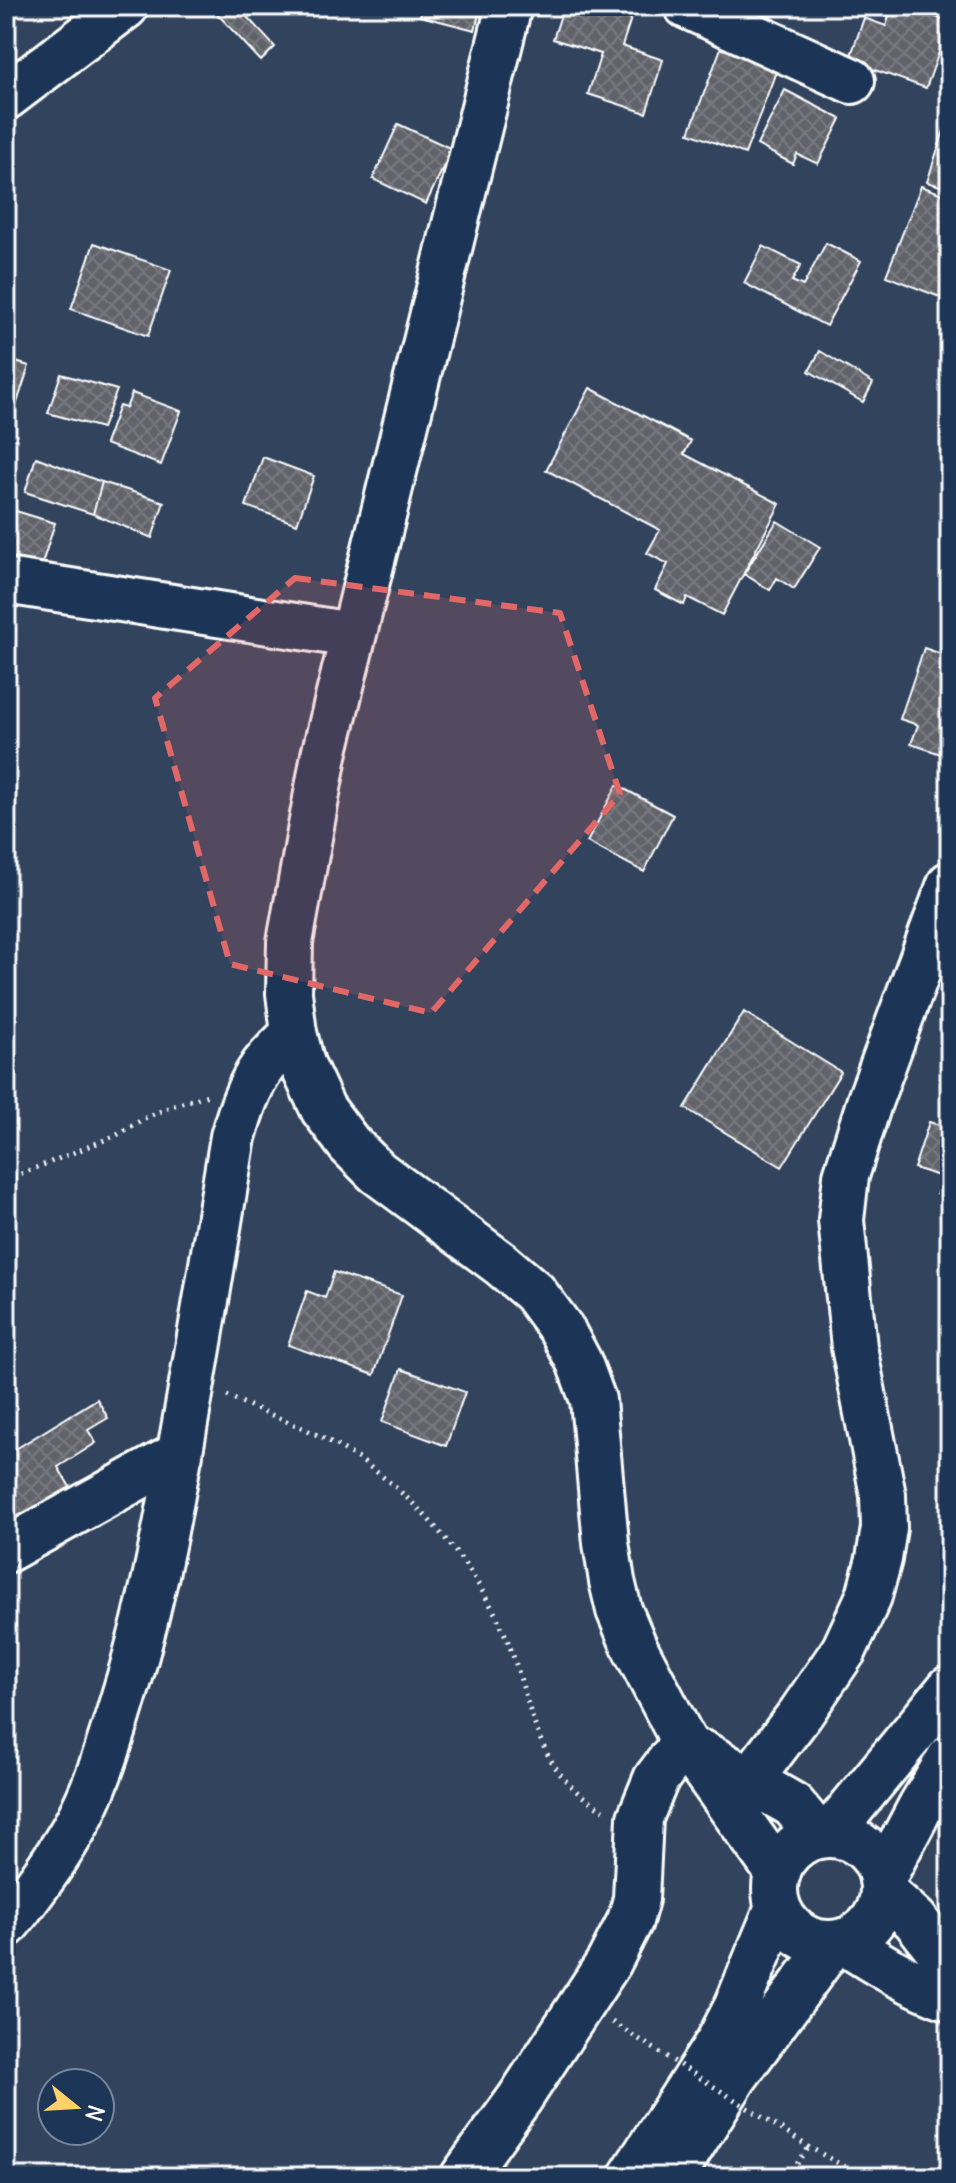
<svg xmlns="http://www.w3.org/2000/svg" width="956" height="2183" font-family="Delius,sans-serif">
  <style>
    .building { fill: url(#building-cross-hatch); stroke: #fff; stroke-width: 2 }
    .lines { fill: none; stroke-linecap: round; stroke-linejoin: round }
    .minor-casing { stroke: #fff; stroke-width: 50 }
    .major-casing { stroke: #fff; stroke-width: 50 }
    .highway-casing { stroke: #fff; stroke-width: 50 }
    .path { stroke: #fff; stroke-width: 5; stroke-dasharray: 2 6; stroke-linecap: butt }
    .minor { stroke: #1d3557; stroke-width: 44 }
    .major { stroke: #1d3557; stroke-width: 44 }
    .highway { stroke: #1d3557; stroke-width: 44 }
    .path-bridge { stroke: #fff; stroke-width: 5; stroke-dasharray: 2 6; stroke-linecap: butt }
    .marked { fill: #e26868; fill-opacity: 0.2; stroke: #e26868; stroke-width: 6; stroke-dasharray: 16 10; stroke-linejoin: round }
  </style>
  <defs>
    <pattern id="building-cross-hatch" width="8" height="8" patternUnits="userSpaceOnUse" patternTransform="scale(2)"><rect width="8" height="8" fill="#60636a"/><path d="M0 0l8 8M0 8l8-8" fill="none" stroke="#787a80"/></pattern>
  </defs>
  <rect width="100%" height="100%" fill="#31435d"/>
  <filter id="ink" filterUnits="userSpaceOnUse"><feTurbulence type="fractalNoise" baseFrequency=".0125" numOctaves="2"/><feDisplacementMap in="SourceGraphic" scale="16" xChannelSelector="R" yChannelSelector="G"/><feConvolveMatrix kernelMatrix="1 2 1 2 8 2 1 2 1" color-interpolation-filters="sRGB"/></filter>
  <g filter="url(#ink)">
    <!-- building -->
    <path class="building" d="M 210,6 L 237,6 L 275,47 L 261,61 Z
      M 423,6 L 481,6 L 475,30 L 420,16 Z
      M 564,6 L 635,6 L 622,46 L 663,60 L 646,113 L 588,94 L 601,54 L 553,39 Z
      M 892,6 L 905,6 L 950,22 L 926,88 L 849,61 L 864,18 L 886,26 Z
      M 721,48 L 777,69 L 745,154 L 689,133 Z
      M 785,90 L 841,119 L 818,164 L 797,154 L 793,164 L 757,145 Z
      M 950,112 L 950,189 L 927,182 Z
      M 398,124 L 452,149 L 426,204 L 373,179 Z
      M 921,186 L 950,197 L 950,301 L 886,276 Z
      M 94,243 L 171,270 L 148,336 L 71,309 Z
      M 826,243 L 861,261 L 826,326 L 744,283 L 763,246 L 801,265 L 792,281 L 803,286 Z
      M 820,351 L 873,383 L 863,402 L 809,371 Z
      M 6,359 L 29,366 L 15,409 L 6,406 Z
      M 61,374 L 117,390 L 102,428 L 48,413 Z
      M 590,388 L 691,441 L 684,454 L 780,504 L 722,615 L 687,597 L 684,605 L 655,590 L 668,564 L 647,553 L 660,530 L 546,470 Z
      M 132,393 L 181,411 L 161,465 L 105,444 L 119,406 L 126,408 Z
      M 36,457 L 102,482 L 93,514 L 25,492 Z
      M 263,457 L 314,476 L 297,524 L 246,506 Z
      M 102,482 L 164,502 L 152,538 L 93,514 Z
      M 6,508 L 55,523 L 40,570 L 6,560 Z
      M 777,521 L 820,547 L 794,589 L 777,578 L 770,590 L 744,574 Z
      M 924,648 L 950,657 L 950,757 L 911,744 L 918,725 L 900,719 Z
      M 617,785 L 673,815 L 644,872 L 587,842 Z
      M 744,1012 L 841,1072 L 782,1167 L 685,1108 Z
      M 929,1122 L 950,1128 L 950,1198 L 937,1194 L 942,1177 L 914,1168 Z
      M 334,1272 L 402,1295 L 374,1375 L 288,1345 L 307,1291 L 325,1298 Z
      M 401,1369 L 465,1392 L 446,1446 L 382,1422 Z
      M 97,1399 L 108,1418 L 88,1430 L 96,1443 L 58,1467 L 73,1492 L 6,1532 L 6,1455 Z"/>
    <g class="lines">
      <defs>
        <path id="minor" d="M 687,6 L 852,81
          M 6,97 L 126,6
          M 6,581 L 352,635
          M 6,1550 L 180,1454
          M 749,1781 L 801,1713 L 844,1650 L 869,1596 L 879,1559 L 884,1528 L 883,1495 L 854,1347 L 841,1220 L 846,1176 L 870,1100 L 950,884
          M 883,1891 L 915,1920 L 950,1965
          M 6,1925 C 33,1892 58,1858 78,1821 C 96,1787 108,1749 119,1713 C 138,1653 153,1593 165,1531 C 191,1400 211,1269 233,1137 C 240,1112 248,1087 263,1066 C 272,1054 284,1044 294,1033
          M 843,1941 C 877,1964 911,1984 950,1998
          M 463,2177 L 520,2098 L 609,1962 L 630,1921 L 636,1899 L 640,1818 L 656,1779 L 684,1742"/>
        <path id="major" d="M 509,6 L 324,755 L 290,942 L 289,993 L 294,1033 L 302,1064 L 323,1109 L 349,1144 L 377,1172 L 501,1264 L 534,1292 L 562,1330 L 579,1362 L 593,1400 L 606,1543 L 612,1581 L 619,1610 L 635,1648 L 684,1742 L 778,1873
          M 702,1753 L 793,1805 L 819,1836"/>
        <path id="highway" d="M 829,1835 L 950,1688
          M775 1889a54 54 0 1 1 108 0a54 54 0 1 1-108 0Z
          M 882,1880 L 921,1806 L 950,1758
          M 631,2177 L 719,2041 L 737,2006 L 778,1907
          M 672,2177 L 734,2078 L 833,1943"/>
      </defs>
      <!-- minor casing -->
      <use href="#minor" class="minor-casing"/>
      <!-- major casing -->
      <use href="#major" class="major-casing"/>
      <!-- highway casing -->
      <use href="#highway" class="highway-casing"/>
      <!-- path -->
      <path class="path" d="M 6,1180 L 117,1135 L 143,1119 L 172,1106 L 208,1095
        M 227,1396 C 260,1411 295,1423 327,1440 C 386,1471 437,1522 473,1576 C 487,1598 501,1622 510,1647 C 534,1712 536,1774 604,1810
        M 860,2175 L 860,2177
        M 788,2177 L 809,2147"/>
      <!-- minor -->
      <use href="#minor" class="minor"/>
      <!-- major -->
      <use href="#major" class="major"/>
      <!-- highway -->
      <use href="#highway" class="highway"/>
      <!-- path-bridge -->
      <path class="path-bridge" d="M 612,2022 L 809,2147 L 860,2175"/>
    </g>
  </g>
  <!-- marked area -->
  <path class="marked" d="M 295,578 L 560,613 L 620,794 L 431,1013 L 230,964 L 155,698 Z"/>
  <!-- margin -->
  <rect width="956" height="2183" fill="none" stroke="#1d3557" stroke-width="32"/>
  <rect x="16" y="16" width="924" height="2151" fill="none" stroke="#fff" stroke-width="3" filter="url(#ink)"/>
  <!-- north arrow -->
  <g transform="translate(76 2107) rotate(108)"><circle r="38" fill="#1d3557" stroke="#77869a" stroke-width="2"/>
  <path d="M0-6L14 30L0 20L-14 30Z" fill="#ffd166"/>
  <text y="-12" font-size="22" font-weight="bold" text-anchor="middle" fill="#ffffff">N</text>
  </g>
</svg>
